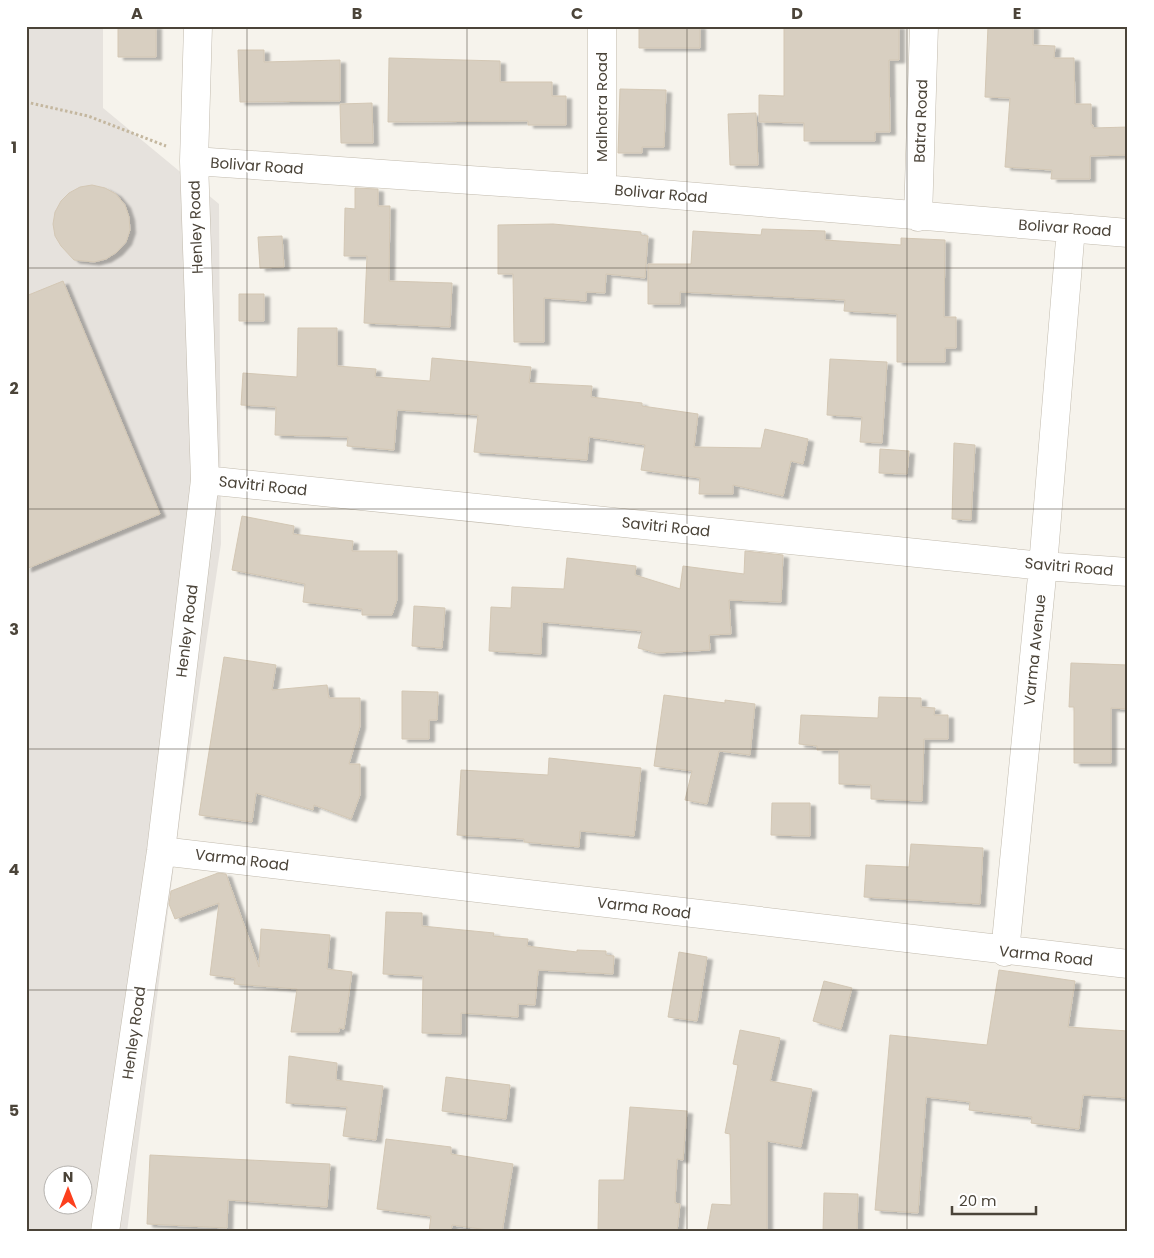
<svg xmlns="http://www.w3.org/2000/svg" width="1154" height="1258" font-family="Poppins,sans-serif">
  <style>
    .industrial { fill: #e6e2dd; fill-rule: evenodd }
    .building { fill: #d8cfc1; stroke: #d3c7b4; filter: url(#shadow) }
    .lines { fill: none; stroke-linecap: round; stroke-linejoin: round }
    .minor-casing { stroke: #c2bbae; stroke-width: 29 }
    .path { stroke: #c4b79f; stroke-width: 3; stroke-dasharray: 2.5 2.5; stroke-linecap: butt }
    .minor { stroke: #fff; stroke-width: 28 }
    .grid { fill: none; stroke: #4b4439; stroke-width: 1; stroke-opacity: 0.55 }
    .labels { text-anchor: middle; stroke-width: 4; stroke-linejoin: round; paint-order: stroke }
    .street-label { font-size: 15px; fill: #4b4439; stroke: #fff }
    .neatline { fill: none; stroke: #4b4439; stroke-width: 2 }
    .grid-label { font-size: 16px; text-anchor: middle; font-weight: bold; fill: #4b4439 }
  </style>
  <defs>
    <filter id="shadow"><feDropShadow dx="5.5" dy="3" stdDeviation="1" flood-color="#0004"/></filter>
  </defs>
  <rect width="100%" height="100%" fill="#f6f3ec"/>
  <!-- industrial -->
  <path class="industrial" d="M 26,26 L 103,26 L 103,108 L 219,204 L 221,544 L 180,817 L 127,1232 L 26,1232 ZM 52,1176 L 82,1176 L 82,1206 L 52,1206 Z"/>
  <!-- building -->
  <path class="building" d="M 118,26 L 156,26 L 156,57 L 118,57 Z
    M 639,26 L 700,26 L 700,48 L 639,48 Z
    M 899,26 L 899,60 L 889,60 L 890,132 L 875,132 L 875,141 L 804,141 L 804,123 L 759,122 L 759,95 L 784,96 L 784,27 Z
    M 988,26 L 1033,26 L 1033,45 L 1055,46 L 1054,58 L 1074,58 L 1075,104 L 1091,104 L 1091,125 L 1093,125 L 1093,128 L 1128,127 L 1128,155 L 1090,156 L 1090,179 L 1051,179 L 1052,170 L 1005,167 L 1010,98 L 985,97 Z
    M 238,50 L 264,50 L 264,62 L 340,60 L 340,101 L 240,102 Z
    M 389,58 L 500,61 L 500,82 L 552,82 L 552,96 L 566,96 L 566,125 L 528,125 L 528,121 L 388,122 Z
    M 620,89 L 666,90 L 664,147 L 642,147 L 642,153 L 618,153 Z
    M 372,103 L 373,143 L 341,143 L 340,104 Z
    M 756,113 L 758,165 L 730,165 L 728,114 Z
    M 92,185 L 105,188 L 116,194 L 125,205 L 129,217 L 130,230 L 126,242 L 117,252 L 106,259 L 94,262 L 74,260 L 61,246 L 55,236 L 53,224 L 55,212 L 61,201 L 69,193 L 80,187 Z
    M 355,188 L 378,189 L 378,206 L 390,206 L 389,281 L 452,283 L 450,327 L 364,323 L 367,256 L 344,256 L 345,208 L 355,209 Z
    M 553,224 L 641,232 L 641,235 L 648,236 L 645,278 L 606,274 L 605,293 L 586,292 L 586,301 L 544,298 L 544,342 L 514,342 L 513,274 L 498,274 L 498,225 Z
    M 762,229 L 825,231 L 825,240 L 901,245 L 901,238 L 945,240 L 944,317 L 956,317 L 956,348 L 945,348 L 945,362 L 897,362 L 897,314 L 844,311 L 845,300 L 680,292 L 680,304 L 648,304 L 648,264 L 691,264 L 693,231 L 761,235 Z
    M 282,236 L 284,267 L 260,268 L 258,237 Z
    M 63,281 L 160,514 L 26,569 L 26,296 Z
    M 239,294 L 264,294 L 264,321 L 239,321 Z
    M 298,328 L 337,328 L 337,366 L 376,369 L 375,377 L 430,381 L 432,358 L 531,367 L 529,383 L 592,386 L 591,397 L 642,403 L 642,406 L 698,414 L 694,447 L 761,448 L 765,429 L 808,439 L 803,464 L 791,461 L 783,496 L 733,485 L 733,494 L 699,494 L 700,478 L 641,470 L 645,445 L 589,437 L 587,460 L 474,452 L 478,415 L 397,410 L 394,450 L 347,446 L 348,437 L 275,435 L 276,407 L 241,405 L 243,373 L 297,377 Z
    M 830,359 L 887,362 L 882,443 L 860,442 L 862,417 L 827,415 Z
    M 954,443 L 975,445 L 971,520 L 952,519 Z
    M 880,449 L 909,451 L 907,474 L 879,473 Z
    M 242,516 L 294,526 L 293,534 L 353,541 L 352,551 L 397,551 L 397,600 L 392,615 L 362,615 L 362,609 L 303,602 L 305,584 L 232,570 Z
    M 745,551 L 783,555 L 781,602 L 729,600 L 731,634 L 709,635 L 710,650 L 657,653 L 638,648 L 642,631 L 542,622 L 541,654 L 489,651 L 491,607 L 511,608 L 512,587 L 564,589 L 567,558 L 636,566 L 635,575 L 680,589 L 683,566 L 744,574 Z
    M 414,606 L 445,608 L 442,648 L 412,646 Z
    M 224,657 L 276,665 L 272,690 L 327,685 L 329,698 L 360,698 L 360,726 L 349,764 L 360,764 L 360,795 L 351,819 L 314,805 L 313,810 L 256,793 L 252,822 L 199,815 Z
    M 1071,663 L 1128,665 L 1128,709 L 1111,708 L 1111,763 L 1074,763 L 1074,707 L 1069,707 Z
    M 402,691 L 438,692 L 437,720 L 429,720 L 429,739 L 402,739 Z
    M 664,695 L 725,703 L 725,700 L 755,704 L 750,755 L 719,751 L 707,804 L 685,800 L 692,771 L 654,766 Z
    M 879,697 L 921,698 L 921,707 L 935,708 L 934,715 L 948,715 L 948,739 L 924,739 L 922,801 L 871,799 L 871,785 L 839,784 L 839,750 L 817,750 L 817,746 L 799,744 L 801,715 L 878,718 Z
    M 549,758 L 641,768 L 634,836 L 580,831 L 579,847 L 524,842 L 524,839 L 457,835 L 461,770 L 548,775 Z
    M 772,803 L 810,803 L 810,836 L 771,835 Z
    M 911,844 L 983,848 L 980,904 L 864,897 L 866,865 L 909,867 Z
    M 218,873 L 226,874 L 259,967 L 261,929 L 330,935 L 327,969 L 352,972 L 344,1029 L 339,1028 L 339,1032 L 291,1032 L 297,989 L 234,984 L 235,978 L 210,975 L 219,903 L 175,919 L 169,904 L 171,891 Z
    M 386,912 L 422,913 L 422,926 L 494,933 L 493,936 L 528,939 L 527,946 L 577,952 L 577,950 L 606,951 L 606,955 L 614,956 L 613,974 L 538,970 L 535,1005 L 518,1004 L 518,1017 L 461,1013 L 461,1034 L 422,1033 L 423,976 L 383,974 Z
    M 679,952 L 707,957 L 697,1021 L 668,1017 Z
    M 999,970 L 1075,981 L 1068,1027 L 1128,1031 L 1128,1098 L 1083,1095 L 1079,1129 L 1031,1123 L 1032,1117 L 969,1110 L 970,1102 L 926,1097 L 918,1213 L 875,1210 L 890,1035 L 987,1045 Z
    M 824,981 L 852,988 L 841,1029 L 813,1021 Z
    M 740,1030 L 780,1038 L 770,1081 L 812,1089 L 801,1147 L 767,1141 L 767,1232 L 707,1232 L 712,1204 L 731,1205 L 730,1134 L 725,1133 L 738,1065 L 733,1064 Z
    M 289,1056 L 337,1063 L 336,1080 L 383,1086 L 376,1140 L 343,1136 L 347,1107 L 286,1103 Z
    M 446,1077 L 510,1085 L 506,1119 L 442,1111 Z
    M 630,1107 L 687,1111 L 683,1160 L 677,1159 L 675,1203 L 680,1204 L 677,1232 L 598,1232 L 599,1180 L 624,1180 Z
    M 386,1139 L 451,1147 L 451,1154 L 513,1164 L 502,1232 L 452,1225 L 451,1232 L 429,1232 L 431,1216 L 377,1209 Z
    M 150,1155 L 330,1164 L 327,1207 L 228,1200 L 227,1228 L 147,1224 Z
    M 824,1193 L 858,1194 L 857,1232 L 823,1232 Z"/>
  <g class="lines">
    <defs>
      <path id="minor" d="M 602,26 L 602,189
        M 194,161 L 602,189 L 1128,233
        M 918,217 L 924,26
        M 205,480 L 1043,566 L 1128,572
        M 161,851 L 1128,964
        M 1005,952 L 1043,566 L 1071,228
        M 105,1232 L 161,851 L 205,480 L 194,161 L 198,26"/>
    </defs>
    <!-- minor casing -->
    <use href="#minor" class="minor-casing"/>
    <!-- path -->
    <path class="path" d="M 26,102 L 88,116 L 166,146"/>
    <!-- minor -->
    <use href="#minor" class="minor"/>
  </g>
  <!-- grid -->
  <path class="grid" d="M 247,26 L 247,1232M 467,26 L 467,1232M 687,26 L 687,1232M 907,26 L 907,1232M 26,268 L 1128,268M 26,509 L 1128,509M 26,749 L 1128,749M 26,990 L 1128,990"/>
  <g class="labels">
    <!-- street labels -->
    <g class="street-label">
      <text transform="translate(602 107) rotate(-90)" y="5">Malhotra Road</text>
      <text transform="translate(921 121) rotate(-88)" y="5">Batra Road</text>
      <text transform="translate(257 166) rotate(4)" y="5">Bolivar Road</text>
      <text transform="translate(661 194) rotate(5)" y="5">Bolivar Road</text>
      <text transform="translate(196 227) rotate(-92)" y="5">Henley Road</text>
      <text transform="translate(1065 228) rotate(4)" y="5">Bolivar Road</text>
      <text transform="translate(263 486) rotate(6)" y="5">Savitri Road</text>
      <text transform="translate(666 527) rotate(6)" y="5">Savitri Road</text>
      <text transform="translate(1069 567) rotate(5)" y="5">Savitri Road</text>
      <text transform="translate(187 631) rotate(-83)" y="5">Henley Road</text>
      <text transform="translate(1035 650) rotate(-84)" y="5">Varma Avenue</text>
      <text transform="translate(242 860) rotate(7)" y="5">Varma Road</text>
      <text transform="translate(644 908) rotate(7)" y="5">Varma Road</text>
      <text transform="translate(1046 956) rotate(6)" y="5">Varma Road</text>
      <text transform="translate(134 1033) rotate(-82)" y="5">Henley Road</text>
    </g>
  </g>
  <!-- border -->
  <rect width="1154" height="1258" fill="none" stroke="#ffffff" stroke-width="55"/>
  <!-- north arrow -->
  <g transform="translate(68 1190)"><circle r="24" fill="#ffffff" stroke="#b7b4b0"/>
  <path d="M0-4L9 19L0 12L-9 19Z" fill="#fc3f1d"/>
  <text y="-8" font-size="14" font-weight="bold" text-anchor="middle" fill="#4b4439">N</text>
  </g>
  <!-- scale -->
  <path d="M952 1206v8h84v-8" fill="none" stroke="#4b4439" stroke-width="2.5"/>
  <text x="959" y="1206" font-size="15" fill="#4b4439" stroke="#ffffff" stroke-width="4" paint-order="stroke">20 m</text>
  <rect x="28" y="28" width="1098" height="1202" class="neatline"/>
  <g class="grid-label">
    <text x="137" y="19">A</text>
    <text x="357" y="19">B</text>
    <text x="577" y="19">C</text>
    <text x="797" y="19">D</text>
    <text x="1017" y="19">E</text>
    <text x="14" y="153">1</text>
    <text x="14" y="394">2</text>
    <text x="14" y="635">3</text>
    <text x="14" y="875">4</text>
    <text x="14" y="1116">5</text>
  </g>
</svg>
